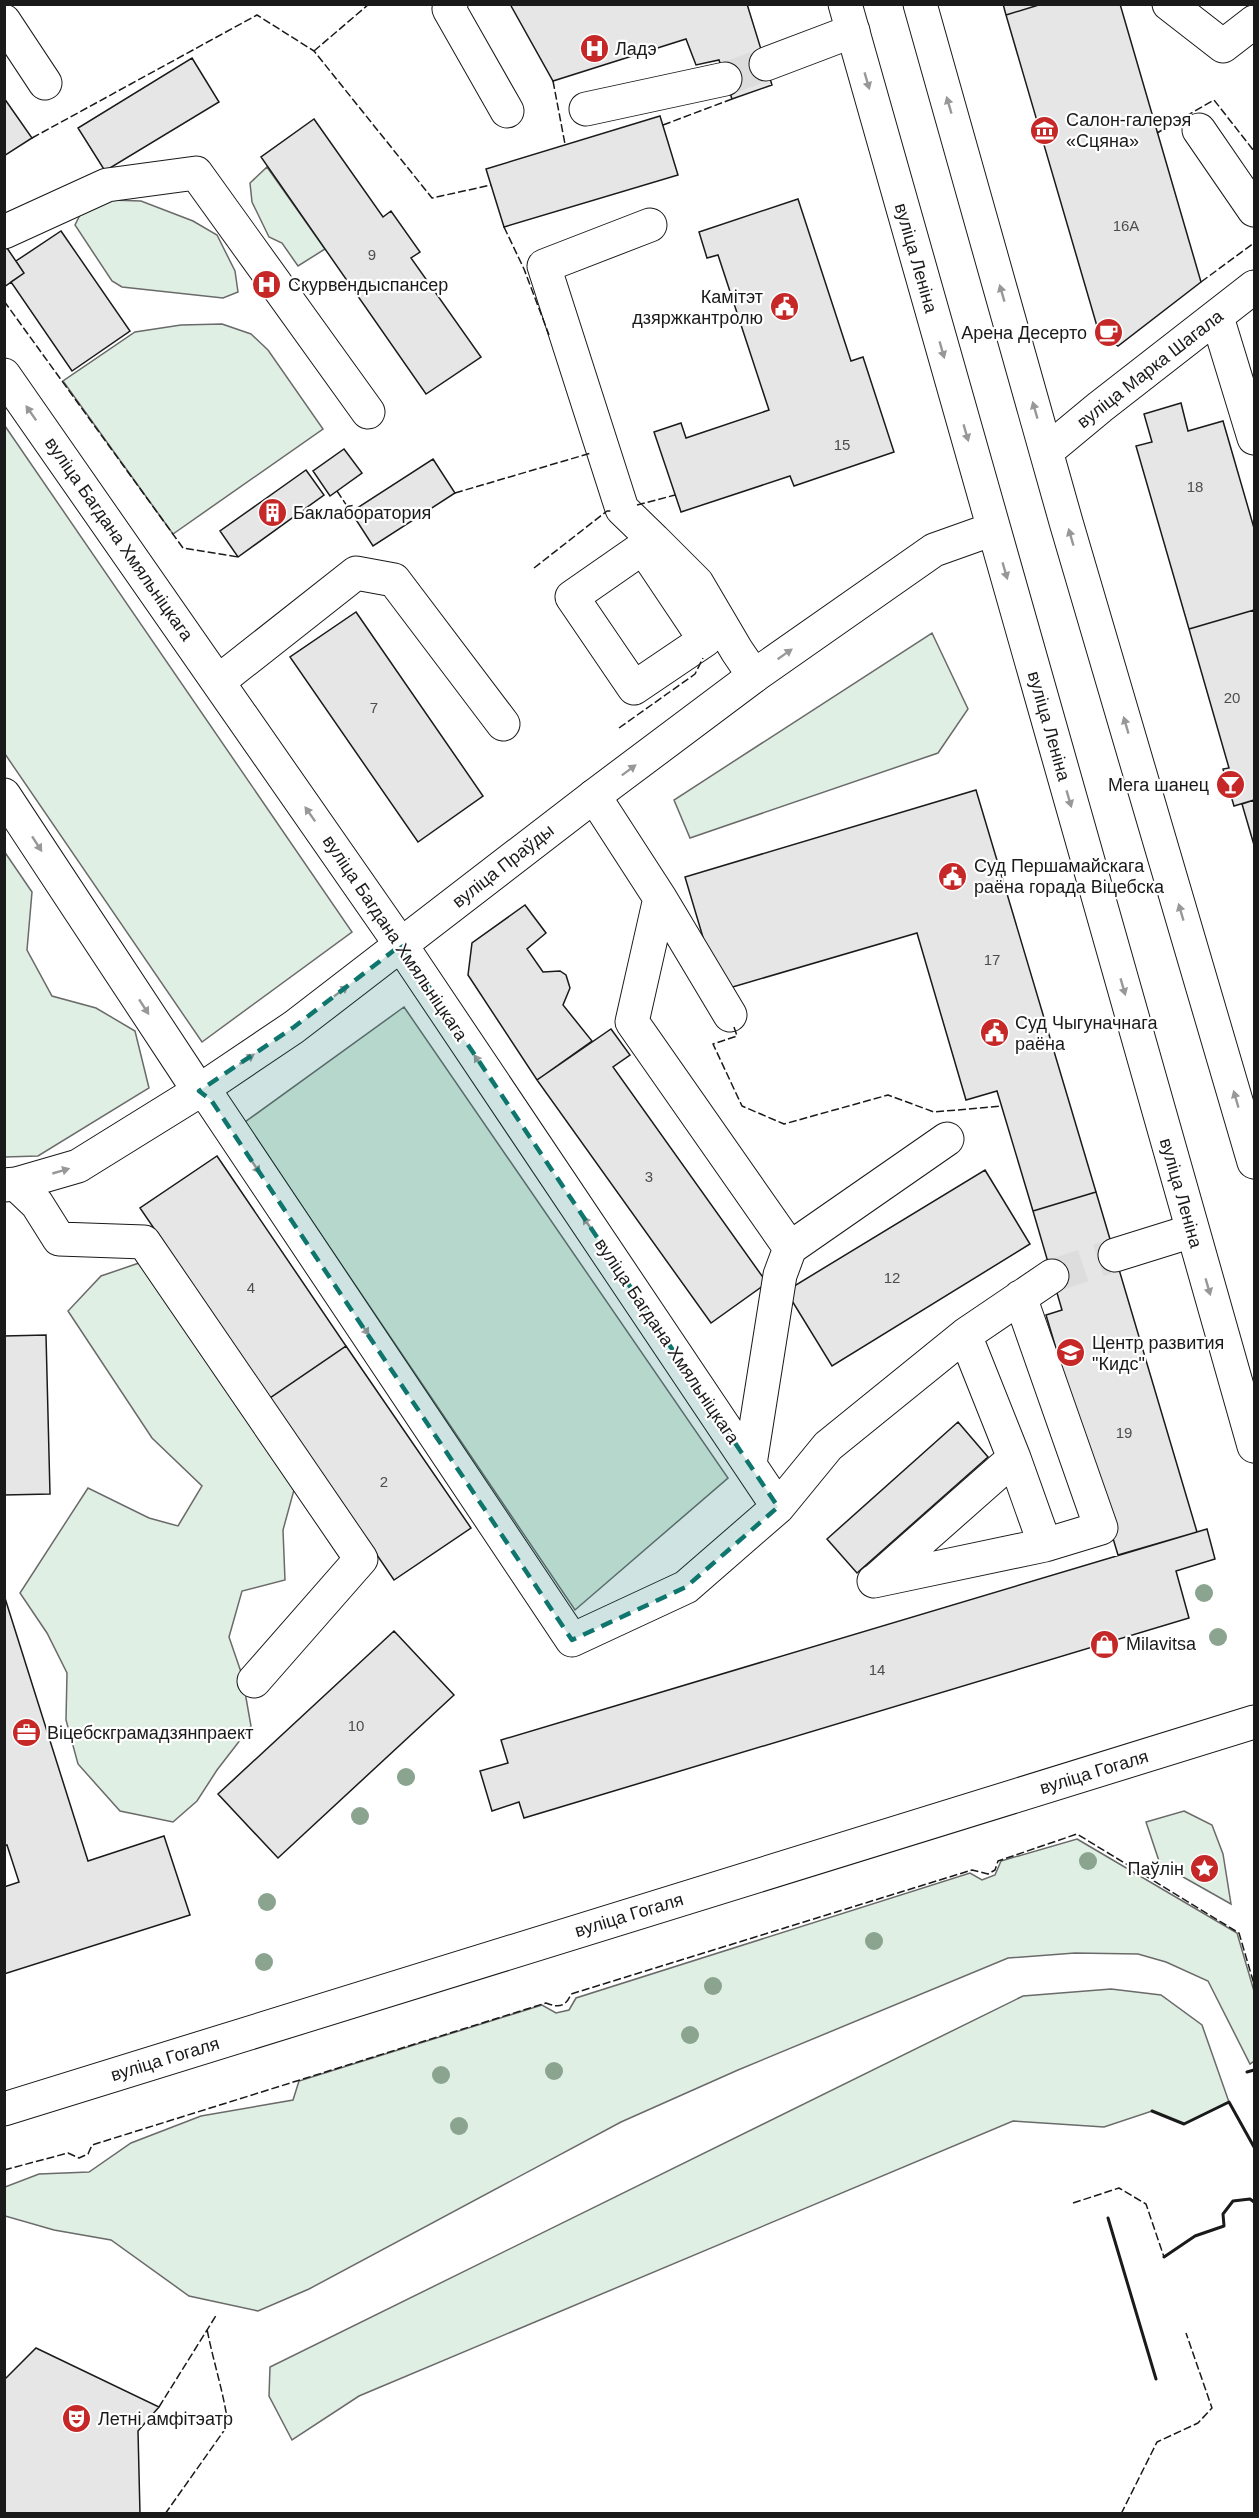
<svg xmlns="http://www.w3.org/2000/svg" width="1259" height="2518" font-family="Arial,sans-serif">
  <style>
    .green { fill: #e0efe3; stroke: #6a6a6a; stroke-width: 1.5 }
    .building { fill: #e6e6e6; stroke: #1a1a1a; stroke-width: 1.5 }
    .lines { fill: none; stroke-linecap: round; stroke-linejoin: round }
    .minor-tunnel { stroke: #ddd; stroke-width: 33; stroke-dasharray: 33 16; stroke-linecap: butt }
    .minor-casing { stroke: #1a1a1a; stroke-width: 35 }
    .major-casing { stroke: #1a1a1a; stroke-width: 35 }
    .minor { stroke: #fff; stroke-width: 33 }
    .major { stroke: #fff; stroke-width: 33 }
    .fence { stroke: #1a1a1a; stroke-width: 1.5; stroke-dasharray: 8 3; stroke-linecap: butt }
    .wall { stroke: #1a1a1a; stroke-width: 3 }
    .tree { fill: #8aa48f }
    .oneway { fill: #989898 }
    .marked { fill: #0f766e; fill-opacity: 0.2; stroke: #0f766e; stroke-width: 4.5; stroke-dasharray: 12 8; stroke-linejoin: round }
    .labels { text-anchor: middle; stroke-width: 4.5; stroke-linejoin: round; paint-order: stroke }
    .number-label { font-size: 15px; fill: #4d4d4d }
    .poi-label { font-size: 18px; fill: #1a1a1a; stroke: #fff; text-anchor: start }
    .street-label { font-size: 18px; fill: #1a1a1a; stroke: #fff }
  </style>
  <rect width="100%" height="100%" fill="#fff"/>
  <!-- green -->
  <path class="green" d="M 267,167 L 325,249 L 298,266 L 282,243 L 269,237 L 252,202 L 250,183 Z
    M 111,200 L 141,201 L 193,221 L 217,235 L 235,271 L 238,292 L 223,298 L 122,287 L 112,281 L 75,225 L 81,213 Z
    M 222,324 L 251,334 L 268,350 L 323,429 L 173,534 L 63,381 L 135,332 L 181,325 Z
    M 5,426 L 352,932 L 202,1042 L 5,754 Z
    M 932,633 L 968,709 L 938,753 L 690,838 L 674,800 Z
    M 4,851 L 32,892 L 27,950 L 52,996 L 96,1008 L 135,1031 L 149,1088 L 38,1156 L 5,1157 Z
    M 404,1007 L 728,1478 L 575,1610 L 245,1122 Z
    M 142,1262 L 294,1490 L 283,1530 L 285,1580 L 242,1591 L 229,1637 L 242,1675 L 251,1726 L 217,1770 L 197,1801 L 173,1822 L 120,1811 L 78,1764 L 66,1720 L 67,1673 L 47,1633 L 20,1593 L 88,1488 L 149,1518 L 178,1526 L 202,1486 L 152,1438 L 68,1311 L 101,1276 Z
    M 1184,1811 L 1212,1825 L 1223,1854 L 1231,1904 L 1160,1864 L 1146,1822 Z
    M 1077,1839 L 1237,1933 L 1254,1991 L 1254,2061 L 1250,2064 L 1208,1981 L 1166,1962 L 1138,1954 L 1075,1953 L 1008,1958 L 738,2070 L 621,2122 L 309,2289 L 258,2311 L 189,2296 L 111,2240 L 54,2230 L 5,2216 L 5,2187 L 39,2174 L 89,2172 L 131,2143 L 201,2116 L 293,2100 L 299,2081 L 542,2005 L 556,2013 L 569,2010 L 576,1998 L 970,1873 L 982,1880 L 995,1875 L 1001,1861 Z
    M 1111,1989 L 1161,1995 L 1202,2025 L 1229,2102 L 1184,2124 L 1152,2111 L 1104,2127 L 1013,2121 L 359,2396 L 292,2440 L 269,2396 L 270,2367 L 1023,1996 Z"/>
  <!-- building -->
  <path class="building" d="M 510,4 L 747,4 L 772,85 L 732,99 L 719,60 L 696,65 L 686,39 L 553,81 Z
    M 1003,4 L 1042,4 L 1006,15 Z
    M 1042,4 L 1120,4 L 1201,282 L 1118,346 L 1099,333 L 1006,15 Z
    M 192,58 L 219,102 L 105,171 L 78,128 Z
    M 4,98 L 32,138 L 4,156 Z
    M 660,116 L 678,175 L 504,227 L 486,169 Z
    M 314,119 L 383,217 L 391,211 L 420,252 L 411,258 L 481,357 L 426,394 L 261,157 Z
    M 798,199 L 851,361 L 863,357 L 894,452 L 794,486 L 790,476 L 681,512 L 654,432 L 681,423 L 686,438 L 769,410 L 718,255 L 707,258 L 699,232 Z
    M 61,231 L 130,331 L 72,371 L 11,282 L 24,273 L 16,261 Z
    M 7,248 L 24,273 L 4,287 L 4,250 Z
    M 1181,403 L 1188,431 L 1223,421 L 1254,528 L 1254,610 L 1189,629 L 1136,446 L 1152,442 L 1144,414 Z
    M 344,449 L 362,473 L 330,496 L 313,471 Z
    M 433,459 L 455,493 L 373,546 L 351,512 Z
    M 306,470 L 324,495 L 238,557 L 220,531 Z
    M 1254,610 L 1254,800 L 1234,806 L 1223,769 L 1229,768 L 1189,629 Z
    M 356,612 L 483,796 L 418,842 L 290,657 Z
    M 976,790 L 1096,1192 L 1033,1211 L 997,1091 L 966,1100 L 917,933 L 719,991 L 685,877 Z
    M 1254,800 L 1254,845 L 1242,804 Z
    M 525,905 L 546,933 L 527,949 L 543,972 L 560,971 L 566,975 L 570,988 L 563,1005 L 592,1041 L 537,1080 L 468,975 L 472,943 Z
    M 611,1029 L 630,1055 L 613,1067 L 767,1283 L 711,1323 L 537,1080 Z
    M 217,1156 L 346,1346 L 270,1398 L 140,1208 Z
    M 985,1170 L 1030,1244 L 832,1366 L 786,1291 Z
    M 1096,1192 L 1197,1532 L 1118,1555 L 1046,1315 L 1062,1310 L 1033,1211 Z
    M 46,1335 L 50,1494 L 4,1495 L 4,1336 Z
    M 346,1346 L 471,1528 L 394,1580 L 270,1398 Z
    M 958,1422 L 988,1457 L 857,1573 L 827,1539 Z
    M 1207,1529 L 1215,1559 L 1176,1571 L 1189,1618 L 524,1818 L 519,1802 L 492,1811 L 480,1771 L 508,1763 L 501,1740 Z
    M 4,1595 L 88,1861 L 164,1836 L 190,1915 L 4,1974 L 4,1887 L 19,1882 L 7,1845 L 4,1846 Z
    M 394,1631 L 454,1695 L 278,1858 L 218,1794 Z
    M 36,2348 L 159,2407 L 138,2431 L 140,2514 L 4,2514 L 4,2380 Z"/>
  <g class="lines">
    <!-- minor-tunnel -->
    <path class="minor-tunnel" d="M 725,79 L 766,64
      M 1052,1276 L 1115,1255"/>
    <defs>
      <path id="minor" d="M 451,4 L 449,9 L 507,111
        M 1169,4 L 1223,46 L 1254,22
        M 4,21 L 45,83
        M 766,64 L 853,31
        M 586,109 L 725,79
        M 1199,130 L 1254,210
        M 650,225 L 544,266 L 622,509 L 654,540
        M 4,232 L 107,185 L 196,173 L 368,412
        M 1217,317 L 1254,438
        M 4,375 L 401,945 L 778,1507
        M 1047,451 L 1100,407 L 1254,287
        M 644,549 L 705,640 L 634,688 L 572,597 L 654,540 L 697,583 L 737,651 L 754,676
        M 219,681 L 356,573 L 394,580 L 503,724
        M 4,795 L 199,1091 L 211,1100 L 572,1640 L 686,1587 L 778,1507 L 828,1446 L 965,1335 L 1052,1276
        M 594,796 L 660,898 L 730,1015
        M 660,898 L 632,1022 L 790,1248
        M 16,1184 L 37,1204 L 59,1239 L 144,1242 L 361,1559 L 254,1681
        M 1115,1255 L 1192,1231
        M 1020,1297 L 1101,1528 L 1045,1545
        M 750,1464 L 780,1275 L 790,1248 L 947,1139
        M 876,1580 L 1014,1458
        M 874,1581 L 1045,1545 L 1014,1458 L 965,1335
        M 4,2109 L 1254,1722"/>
      <path id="major" d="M 845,4 L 1254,1446
        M 920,4 L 1066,522 L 1254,1162
        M 4,1185 L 16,1184 L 78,1166 L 199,1091 L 294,1027 L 594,796 L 754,676 L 934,550 L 993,529"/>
    </defs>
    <!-- minor casing -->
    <use href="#minor" class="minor-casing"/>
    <!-- major casing -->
    <use href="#major" class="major-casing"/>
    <!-- minor -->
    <use href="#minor" class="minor"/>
    <!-- major -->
    <use href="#major" class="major"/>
    <!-- fence -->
    <path class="fence" d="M 314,51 L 369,4
      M 553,81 L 565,144
      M 663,125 L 732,99
      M 1157,133 L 1214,100 L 1254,151
      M 32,138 L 257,15 L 314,51 L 432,198 L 491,185
      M 504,227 L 524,269 L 549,335
      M 1201,282 L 1254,243
      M 4,301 L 183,548 L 238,557
      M 337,491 L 351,512
      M 455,493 L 591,453
      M 637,505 L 675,495
      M 534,568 L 607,511 L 611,511
      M 619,728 L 695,674 L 703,658
      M 734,1027 L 737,1036 L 713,1044 L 742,1106 L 784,1124 L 888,1095 L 934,1112 L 1002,1106
      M 4,2170 L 68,2153 L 79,2158 L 88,2154 L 92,2145 L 546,2003 C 558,2008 566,2007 571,1994 L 972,1870 L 988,1874 L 995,1870 L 998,1861 L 1077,1834 L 1239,1933 L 1254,1984
      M 1073,2203 L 1119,2188 L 1146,2204 L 1164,2257
      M 159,2407 L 217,2314
      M 165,2514 L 228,2425 C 224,2393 213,2361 207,2329
      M 1121,2514 L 1157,2442 L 1198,2423 L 1212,2408 L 1186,2333"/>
    <!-- wall -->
    <path class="wall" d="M 1247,2072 L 1254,2070
      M 1152,2111 L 1184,2124 L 1229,2102 L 1254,2147
      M 1108,2218 L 1156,2379
      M 1164,2257 L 1195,2236 L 1224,2226 L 1223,2214 L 1233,2201 L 1250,2199 L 1254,2202"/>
  </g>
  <!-- trees -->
  <g class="tree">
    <circle cx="1204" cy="1593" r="9"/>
    <circle cx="1218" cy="1637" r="9"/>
    <circle cx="406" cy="1777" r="9"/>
    <circle cx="360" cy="1816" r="9"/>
    <circle cx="1088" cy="1861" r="9"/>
    <circle cx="267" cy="1902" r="9"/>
    <circle cx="874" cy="1941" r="9"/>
    <circle cx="264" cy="1962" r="9"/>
    <circle cx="713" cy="1986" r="9"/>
    <circle cx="690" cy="2035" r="9"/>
    <circle cx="554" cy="2071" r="9"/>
    <circle cx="441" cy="2075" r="9"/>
    <circle cx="459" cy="2126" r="9"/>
  </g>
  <!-- one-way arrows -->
  <defs><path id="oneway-solid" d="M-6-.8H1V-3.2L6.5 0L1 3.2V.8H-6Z" transform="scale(1.5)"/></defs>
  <g class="oneway">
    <use href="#oneway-solid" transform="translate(867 81) rotate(74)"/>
    <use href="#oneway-solid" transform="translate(949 105) rotate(-106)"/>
    <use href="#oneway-solid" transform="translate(1002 293) rotate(-106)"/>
    <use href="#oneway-solid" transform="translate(942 350) rotate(74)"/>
    <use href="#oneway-solid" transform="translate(1035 410) rotate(-106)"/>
    <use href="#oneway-solid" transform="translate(31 413) rotate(-125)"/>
    <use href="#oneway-solid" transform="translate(966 433) rotate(74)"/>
    <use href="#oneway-solid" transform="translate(1071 537) rotate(-106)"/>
    <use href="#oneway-solid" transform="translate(1005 571) rotate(74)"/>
    <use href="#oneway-solid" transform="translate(785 654) rotate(-35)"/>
    <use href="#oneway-solid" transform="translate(1126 725) rotate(-106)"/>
    <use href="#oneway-solid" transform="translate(629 770) rotate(-37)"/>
    <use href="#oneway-solid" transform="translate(1069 799) rotate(74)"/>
    <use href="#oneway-solid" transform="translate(310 814) rotate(-125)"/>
    <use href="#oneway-solid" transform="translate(37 844) rotate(57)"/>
    <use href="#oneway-solid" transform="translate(1181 912) rotate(-106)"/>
    <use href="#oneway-solid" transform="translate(1123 987) rotate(74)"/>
    <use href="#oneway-solid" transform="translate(341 991) rotate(-37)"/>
    <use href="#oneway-solid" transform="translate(144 1007) rotate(57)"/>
    <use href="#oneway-solid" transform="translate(247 1059) rotate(-34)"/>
    <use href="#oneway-solid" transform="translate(479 1062) rotate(-124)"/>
    <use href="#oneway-solid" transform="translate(1236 1099) rotate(-106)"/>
    <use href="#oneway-solid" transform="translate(255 1166) rotate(56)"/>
    <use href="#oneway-solid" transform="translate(61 1171) rotate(-16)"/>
    <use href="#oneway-solid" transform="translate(588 1224) rotate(-124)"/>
    <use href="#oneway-solid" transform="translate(1208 1287) rotate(74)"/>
    <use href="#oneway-solid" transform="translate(364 1328) rotate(56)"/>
  </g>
  <!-- marked area -->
  <path class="marked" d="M 401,945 L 778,1507 L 686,1587 L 572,1640 L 211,1100 L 199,1091 L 294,1027 Z"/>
  <!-- icons -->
  <defs>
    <symbol id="hospital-disc" viewBox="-11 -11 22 22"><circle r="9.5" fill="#c62828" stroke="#fff"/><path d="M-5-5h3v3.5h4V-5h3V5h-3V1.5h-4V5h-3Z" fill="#fff"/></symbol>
    <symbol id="museum-disc" viewBox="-11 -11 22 22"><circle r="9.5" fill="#c62828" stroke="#fff"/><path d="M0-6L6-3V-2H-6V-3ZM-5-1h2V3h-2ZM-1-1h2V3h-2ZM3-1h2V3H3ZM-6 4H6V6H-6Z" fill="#fff"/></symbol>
    <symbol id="civic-disc" viewBox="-11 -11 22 22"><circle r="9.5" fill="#c62828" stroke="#fff"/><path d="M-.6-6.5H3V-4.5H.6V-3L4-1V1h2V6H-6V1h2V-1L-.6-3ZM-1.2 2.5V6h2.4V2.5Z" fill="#fff"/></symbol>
    <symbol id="cafe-disc" viewBox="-11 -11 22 22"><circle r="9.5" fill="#c62828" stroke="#fff"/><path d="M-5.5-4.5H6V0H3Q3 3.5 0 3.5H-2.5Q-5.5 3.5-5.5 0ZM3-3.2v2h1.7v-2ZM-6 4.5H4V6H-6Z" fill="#fff"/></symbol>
    <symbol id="building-disc" viewBox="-11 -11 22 22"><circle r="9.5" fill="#c62828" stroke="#fff"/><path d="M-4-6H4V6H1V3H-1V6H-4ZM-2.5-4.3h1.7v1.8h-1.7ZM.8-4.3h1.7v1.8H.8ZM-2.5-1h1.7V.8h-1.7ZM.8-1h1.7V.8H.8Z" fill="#fff"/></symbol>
    <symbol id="bar-disc" viewBox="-11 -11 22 22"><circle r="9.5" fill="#c62828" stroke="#fff"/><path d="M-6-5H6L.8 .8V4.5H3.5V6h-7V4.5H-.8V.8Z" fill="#fff"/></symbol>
    <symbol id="school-disc" viewBox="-11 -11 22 22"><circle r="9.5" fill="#c62828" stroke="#fff"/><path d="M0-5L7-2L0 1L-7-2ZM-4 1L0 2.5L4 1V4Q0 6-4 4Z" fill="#fff"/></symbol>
    <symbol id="shop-disc" viewBox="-11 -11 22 22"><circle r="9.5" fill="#c62828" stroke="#fff"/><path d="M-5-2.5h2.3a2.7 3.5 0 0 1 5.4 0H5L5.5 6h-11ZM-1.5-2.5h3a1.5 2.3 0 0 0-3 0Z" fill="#fff"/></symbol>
    <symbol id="office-disc" viewBox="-11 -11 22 22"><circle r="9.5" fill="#c62828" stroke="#fff"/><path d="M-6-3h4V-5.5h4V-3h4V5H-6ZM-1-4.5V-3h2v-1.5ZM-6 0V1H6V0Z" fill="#fff"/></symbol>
    <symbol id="sight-disc" viewBox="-11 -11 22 22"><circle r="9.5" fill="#c62828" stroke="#fff"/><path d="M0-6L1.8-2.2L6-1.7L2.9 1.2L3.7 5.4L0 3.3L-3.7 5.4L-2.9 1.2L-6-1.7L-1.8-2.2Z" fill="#fff"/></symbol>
    <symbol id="theatre-disc" viewBox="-11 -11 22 22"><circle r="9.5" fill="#c62828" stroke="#fff"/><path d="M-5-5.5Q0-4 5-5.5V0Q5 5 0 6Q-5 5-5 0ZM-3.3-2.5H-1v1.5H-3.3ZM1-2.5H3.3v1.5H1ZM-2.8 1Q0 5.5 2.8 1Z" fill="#fff"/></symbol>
  </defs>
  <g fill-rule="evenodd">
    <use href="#hospital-disc" x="578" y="32" width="33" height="33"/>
    <use href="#museum-disc" x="1028" y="114" width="33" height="33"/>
    <use href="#hospital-disc" x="250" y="268" width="33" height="33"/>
    <use href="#civic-disc" x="768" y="290" width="33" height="33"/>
    <use href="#cafe-disc" x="1092" y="316" width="33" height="33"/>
    <use href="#building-disc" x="256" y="496" width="33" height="33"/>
    <use href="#bar-disc" x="1214" y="768" width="33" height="33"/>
    <use href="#civic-disc" x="936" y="860" width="33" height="33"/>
    <use href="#civic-disc" x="978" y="1016" width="33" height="33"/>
    <use href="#school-disc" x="1054" y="1336" width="33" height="33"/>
    <use href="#shop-disc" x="1088" y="1628" width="33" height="33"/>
    <use href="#office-disc" x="10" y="1716" width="33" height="33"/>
    <use href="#sight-disc" x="1188" y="1852" width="33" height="33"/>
    <use href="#theatre-disc" x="60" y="2402" width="33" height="33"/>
  </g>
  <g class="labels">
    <!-- number labels -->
    <g class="number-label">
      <text x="1126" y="231">16А</text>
      <text x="372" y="260">9</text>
      <text x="842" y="450">15</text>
      <text x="1195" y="492">18</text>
      <text x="1232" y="703">20</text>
      <text x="374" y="713">7</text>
      <text x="992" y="965">17</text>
      <text x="649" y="1182">3</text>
      <text x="892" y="1283">12</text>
      <text x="251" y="1293">4</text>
      <text x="1124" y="1438">19</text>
      <text x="384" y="1487">2</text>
      <text x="877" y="1675">14</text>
      <text x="356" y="1731">10</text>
    </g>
    <!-- poi labels -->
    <g class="poi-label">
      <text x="615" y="55">Ладэ</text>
      <text x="1066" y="126">Салон-галерэя<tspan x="1066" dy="21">«Сцяна»</tspan></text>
      <text x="288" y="291">Скурвендыспансер</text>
      <text x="763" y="303" text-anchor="end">Камітэт<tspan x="763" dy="21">дзяржкантролю</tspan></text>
      <text x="1087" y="339" text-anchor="end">Арена Десерто</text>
      <text x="293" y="519">Баклаборатория</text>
      <text x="1209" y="791" text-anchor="end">Мега шанец</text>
      <text x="974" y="872">Суд Першамайскага<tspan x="974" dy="21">раёна горада Віцебска</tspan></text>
      <text x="1015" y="1029">Суд Чыгуначнага<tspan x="1015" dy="21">раёна</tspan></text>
      <text x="1092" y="1349">Центр развития<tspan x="1092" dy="21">"Кидс"</tspan></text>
      <text x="1126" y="1650">Milavitsa</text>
      <text x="47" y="1739">Віцебскграмадзянпраект</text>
      <text x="1184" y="1875" text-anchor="end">Паўлін</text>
      <text x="98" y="2425">Летні амфітэатр</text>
    </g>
    <!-- street labels -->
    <g class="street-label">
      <text transform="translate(916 258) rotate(74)" y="6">вуліца Леніна</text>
      <text transform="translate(1150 369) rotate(-38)" y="6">вуліца Марка Шагала</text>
      <text transform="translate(119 539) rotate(55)" y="6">вуліца Багдана Хмяльніцкага</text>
      <text transform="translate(1049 726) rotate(74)" y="6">вуліца Леніна</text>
      <text transform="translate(503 866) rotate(-38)" y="6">вуліца Праўды</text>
      <text transform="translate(395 938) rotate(56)" y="6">вуліца Багдана Хмяльніцкага</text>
      <text transform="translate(1181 1193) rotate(74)" y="6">вуліца Леніна</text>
      <text transform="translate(667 1341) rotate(56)" y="6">вуліца Багдана Хмяльніцкага</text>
      <text transform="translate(1094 1772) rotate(-17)" y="6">вуліца Гогаля</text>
      <text transform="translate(629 1915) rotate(-17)" y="6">вуліца Гогаля</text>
      <text transform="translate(165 2059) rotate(-17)" y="6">вуліца Гогаля</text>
    </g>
  </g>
  <!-- border -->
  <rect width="1259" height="2518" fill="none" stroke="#1a1a1a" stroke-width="12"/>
</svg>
